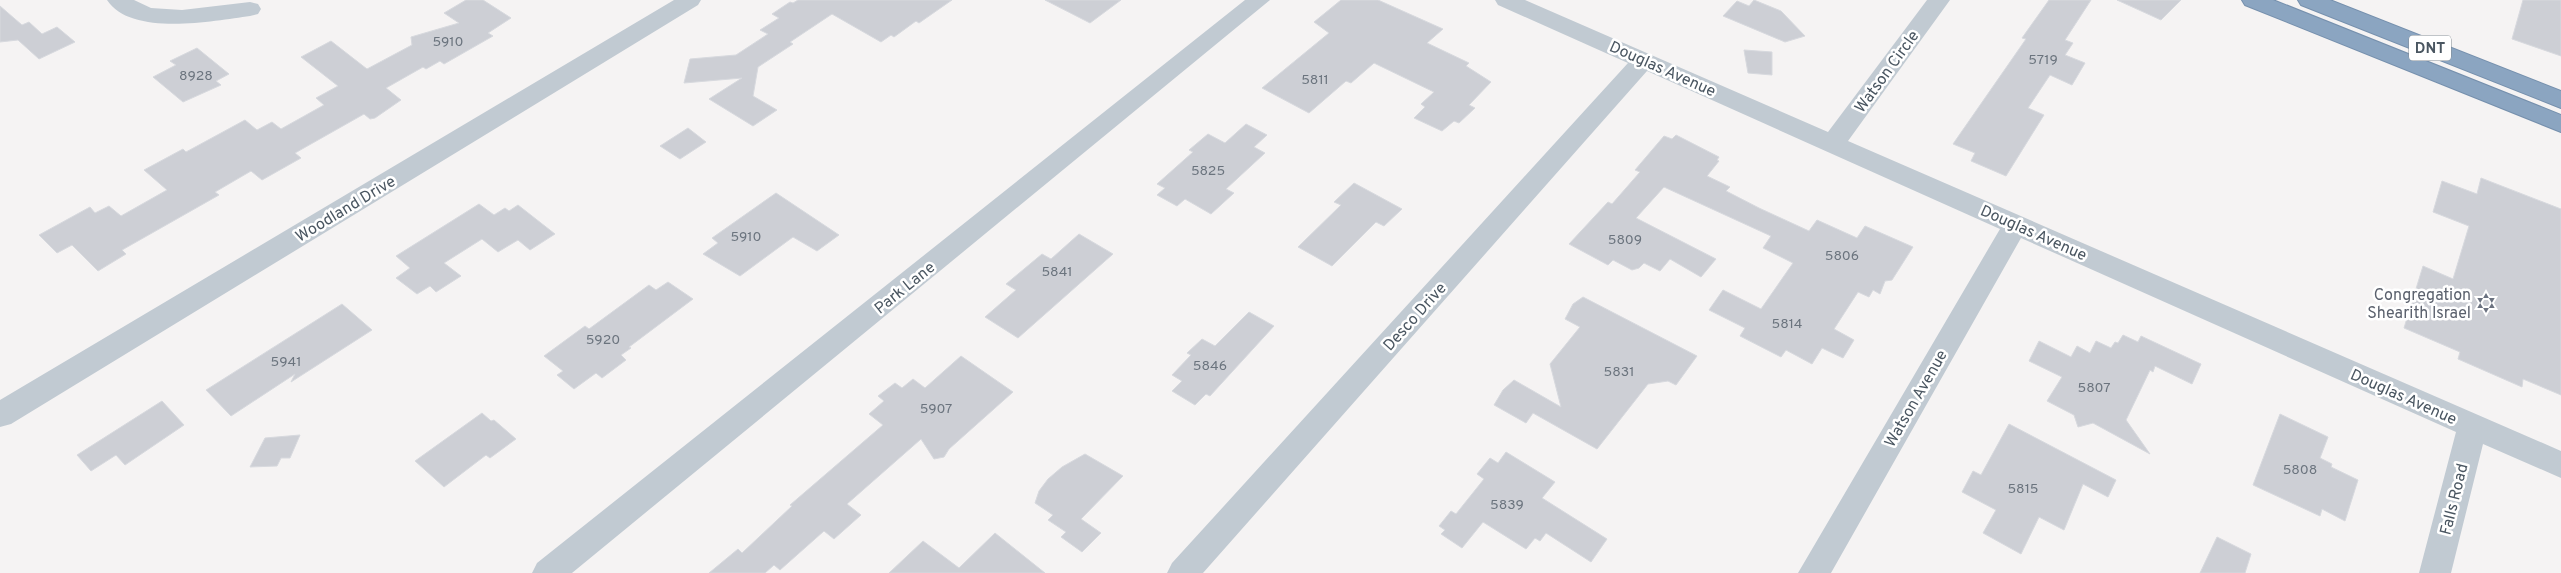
<svg xmlns="http://www.w3.org/2000/svg" width="2561" height="573" font-family="Overpass,sans-serif">
  <style>
    .building { fill: #cdcfd5; stroke: #d7d9de }
    .lines { fill: none; stroke-linecap: round; stroke-linejoin: round }
    .highway-casing { stroke: #7690ad; stroke-width: 2 }
    .minor { fill: #c1cad2; fill-rule: evenodd }
    .highway { fill: #8ba5c1; fill-rule: evenodd }
    .labels { text-anchor: middle; stroke-width: 5; stroke-linejoin: round; paint-order: stroke }
    .number-label { font-size: 14px; fill: #6b747e }
    .shield { fill: #fff; stroke: #808990; stroke-width: 1 }
    .shield-label { font-size: 15px; font-weight: bold; fill: #4a5661 }
    .street-label { font-size: 16px; fill: #4a5661; stroke: #fff }
    .worship-label { font-size: 16px; fill: #5b616d; stroke: #fff; text-anchor: end }
  </style>
  <rect width="100%" height="100%" fill="#f5f3f3"/>
  <!-- building -->
  <path class="building" d="M 466,0 L 483,0 L 511,18 L 488,33 L 493,36 L 444,64 L 440,61 L 426,69 L 423,67 L 386,88 L 401,100 L 375,118 L 370,119 L 364,114 L 295,153 L 301,158 L 262,180 L 251,171 L 215,192 L 219,195 L 122,250 L 126,254 L 98,271 L 72,245 L 57,253 L 39,235 L 90,207 L 95,213 L 109,206 L 121,216 L 167,190 L 144,170 L 183,149 L 186,152 L 245,120 L 257,130 L 272,122 L 281,129 L 324,105 L 316,98 L 338,86 L 301,57 L 331,41 L 367,69 L 412,45 L 411,37 L 459,23 L 444,13 Z
    M 798,0 L 952,0 L 919,23 L 916,21 L 894,37 L 891,35 L 881,42 L 832,14 L 790,42 L 793,44 L 758,67 L 753,96 L 777,110 L 753,126 L 709,99 L 742,78 L 684,83 L 690,59 L 736,55 L 768,34 L 760,30 L 779,18 L 772,14 L 790,2 L 793,3 Z
    M 1045,0 L 1121,0 L 1090,23 Z
    M 1341,0 L 1378,0 L 1443,29 L 1427,43 L 1469,63 L 1466,66 L 1491,82 L 1469,105 L 1475,108 L 1459,123 L 1454,121 L 1442,131 L 1414,118 L 1425,107 L 1421,104 L 1434,92 L 1374,63 L 1351,83 L 1346,81 L 1309,113 L 1262,88 L 1329,33 L 1314,22 Z
    M 1754,0 L 1781,11 L 1805,36 L 1785,42 L 1723,16 L 1737,1 L 1749,6 Z
    M 2049,0 L 2091,0 L 2065,40 L 2073,43 L 2065,55 L 2085,63 L 2072,85 L 2050,75 L 2028,108 L 2044,115 L 2006,176 L 1971,161 L 1975,153 L 1953,144 L 2026,39 L 2022,38 Z
    M 2117,0 L 2181,0 L 2161,20 Z
    M 2523,0 L 2561,0 L 2561,56 L 2512,39 Z
    M 0,6 L 22,25 L 29,22 L 42,34 L 57,27 L 75,42 L 39,59 L 18,40 L 0,42 Z
    M 197,48 L 229,74 L 216,81 L 221,85 L 183,102 L 153,77 L 176,65 L 170,61 Z
    M 1744,50 L 1772,52 L 1772,75 L 1748,73 Z
    M 1246,124 L 1267,135 L 1254,147 L 1265,153 L 1226,189 L 1234,193 L 1211,214 L 1185,199 L 1177,206 L 1157,195 L 1165,188 L 1157,184 L 1193,152 L 1189,150 L 1208,134 L 1225,143 Z
    M 688,128 L 706,142 L 680,159 L 660,146 Z
    M 1676,135 L 1719,157 L 1717,160 L 1719,161 L 1707,176 L 1730,187 L 1726,191 L 1759,208 L 1809,231 L 1817,220 L 1857,238 L 1865,226 L 1913,247 L 1892,280 L 1885,281 L 1880,294 L 1873,290 L 1869,297 L 1858,292 L 1834,329 L 1854,340 L 1843,358 L 1822,348 L 1812,364 L 1786,350 L 1781,357 L 1740,336 L 1745,328 L 1709,310 L 1723,290 L 1761,309 L 1793,263 L 1763,248 L 1771,236 L 1664,187 L 1636,218 L 1716,259 L 1701,277 L 1670,259 L 1660,271 L 1644,263 L 1639,268 L 1632,270 L 1613,260 L 1608,265 L 1569,244 L 1608,202 L 1612,204 L 1640,172 L 1635,170 L 1664,136 L 1672,139 Z
    M 2481,178 L 2561,209 L 2561,395 L 2523,379 L 2522,387 L 2458,359 L 2460,352 L 2404,328 L 2423,266 L 2453,279 L 2469,226 L 2433,212 L 2442,181 L 2477,194 Z
    M 1354,183 L 1402,209 L 1384,226 L 1376,222 L 1332,266 L 1298,247 L 1341,205 L 1334,202 Z
    M 776,193 L 839,235 L 817,251 L 793,237 L 740,276 L 703,254 L 718,243 L 712,238 Z
    M 479,204 L 494,215 L 505,208 L 509,211 L 518,205 L 555,234 L 530,250 L 518,240 L 498,252 L 482,239 L 444,263 L 461,276 L 436,292 L 430,286 L 417,294 L 396,278 L 410,268 L 396,256 Z
    M 1079,234 L 1113,254 L 1018,338 L 985,317 L 1016,290 L 1006,284 L 1042,254 L 1051,259 Z
    M 668,282 L 693,299 L 629,347 L 631,348 L 621,355 L 626,360 L 602,378 L 596,373 L 574,389 L 557,375 L 563,371 L 544,356 L 585,326 L 589,329 L 649,285 L 656,290 Z
    M 1583,297 L 1697,356 L 1676,385 L 1668,381 L 1648,384 L 1597,449 L 1533,413 L 1526,423 L 1494,405 L 1503,390 L 1514,380 L 1561,407 L 1550,364 L 1580,327 L 1565,319 L 1573,304 Z
    M 342,304 L 372,330 L 291,382 L 295,374 L 231,416 L 206,390 Z
    M 1249,312 L 1274,326 L 1210,396 L 1206,394 L 1195,405 L 1172,391 L 1182,381 L 1172,375 L 1191,355 L 1187,353 L 1202,339 L 1215,346 Z
    M 2123,335 L 2138,342 L 2141,336 L 2201,364 L 2192,384 L 2155,366 L 2153,372 L 2150,370 L 2126,420 L 2150,454 L 2093,423 L 2078,427 L 2074,415 L 2047,401 L 2062,377 L 2029,361 L 2039,341 L 2071,357 L 2077,346 L 2090,353 L 2096,341 L 2111,348 L 2115,342 L 2118,343 Z
    M 961,356 L 1013,392 L 949,449 L 944,457 L 934,459 L 921,439 L 847,504 L 861,515 L 834,539 L 824,531 L 780,570 L 774,565 L 765,573 L 709,573 L 738,549 L 742,553 L 792,506 L 790,505 L 883,425 L 869,414 L 884,401 L 878,396 L 895,383 L 902,388 L 913,379 L 925,388 Z
    M 162,401 L 184,425 L 125,465 L 116,455 L 91,471 L 77,455 Z
    M 482,413 L 491,421 L 494,420 L 516,439 L 490,458 L 486,455 L 444,487 L 415,461 Z
    M 2280,414 L 2328,437 L 2320,458 L 2332,464 L 2331,467 L 2358,480 L 2345,521 L 2322,509 L 2320,516 L 2253,485 Z
    M 2009,424 L 2116,480 L 2108,497 L 2083,484 L 2064,530 L 2039,517 L 2021,554 L 1983,533 L 1996,510 L 1962,492 L 1973,471 L 1981,475 Z
    M 300,435 L 290,458 L 281,458 L 277,466 L 250,467 L 265,438 Z
    M 1506,452 L 1555,482 L 1542,498 L 1607,539 L 1591,562 L 1546,533 L 1540,541 L 1535,538 L 1526,549 L 1483,522 L 1462,548 L 1441,534 L 1445,530 L 1439,526 L 1451,511 L 1456,514 L 1484,479 L 1477,474 L 1490,458 L 1498,463 Z
    M 1085,454 L 1123,476 L 1081,519 L 1101,533 L 1082,552 L 1061,537 L 1066,532 L 1048,520 L 1053,515 L 1035,503 L 1039,491 L 1048,479 L 1062,467 Z
    M 995,533 L 1045,573 L 889,573 L 923,541 L 959,568 Z
    M 2217,537 L 2251,554 L 2245,573 L 2200,573 Z"/>
  <g class="lines">
    <defs>
      <path id="highway" d="M 2242,0 L 2273,0 L 2561,115 L 2561,132 L 2245,5 Z
        M 2298,0 L 2330,0 L 2561,91 L 2561,108 L 2301,5 Z"/>
    </defs>
    <!-- highway casing -->
    <use href="#highway" class="highway-casing"/>
    <!-- minor -->
    <path class="minor" d="M 107,0 L 134,0 L 151,8 L 182,10 L 250,2 L 258,4 L 261,9 L 258,14 L 250,16 C 213,21 131,37 107,0 Z
      M 674,0 L 701,0 L 698,5 L 11,424 L 0,427 L 0,400 Z
      M 1245,0 L 1270,0 L 572,573 L 532,573 L 537,563 Z
      M 1495,0 L 1525,0 L 1828,132 L 1927,0 L 1950,0 L 1848,141 L 2561,451 L 2561,478 L 2483,444 L 2451,573 L 2419,573 L 2456,432 L 2021,238 L 1831,573 L 1798,573 L 2000,229 L 1647,71 L 1203,573 L 1167,573 L 1172,563 L 1628,63 L 1498,5 Z"/>
    <!-- highway -->
    <use href="#highway" class="highway"/>
  </g>
  <!-- icons -->
  <defs>
    <symbol id="synagogue-bare" viewBox="-9 -9 18 18"><path d="M0-6.5L5.6 3.2H-5.6ZM0 6.5L5.6-3.2H-5.6Z" fill="#6b7280" stroke="#fff" stroke-width="2.5" paint-order="stroke"/></symbol>
  </defs>
  <g fill-rule="evenodd">
    <use href="#synagogue-bare" x="2472" y="289" width="28" height="28"/>
  </g>
  <g class="labels">
    <!-- number labels -->
    <g class="number-label">
      <text x="448" y="46">5910</text>
      <text x="2043" y="64">5719</text>
      <text x="196" y="80">8928</text>
      <text x="1315" y="84">5811</text>
      <text x="1208" y="175">5825</text>
      <text x="746" y="241">5910</text>
      <text x="1625" y="244">5809</text>
      <text x="1842" y="260">5806</text>
      <text x="1057" y="276">5841</text>
      <text x="1787" y="328">5814</text>
      <text x="603" y="344">5920</text>
      <text x="286" y="366">5941</text>
      <text x="1210" y="370">5846</text>
      <text x="1619" y="376">5831</text>
      <text x="2094" y="392">5807</text>
      <text x="936" y="413">5907</text>
      <text x="2300" y="474">5808</text>
      <text x="2023" y="493">5815</text>
      <text x="1507" y="509">5839</text>
    </g>
    <!-- shield labels -->
    <rect class="shield" x="2409" y="35.5" width="42" height="25" rx="4"/>
    <g class="shield-label">
      <text x="2430" y="53">DNT</text>
    </g>
    <!-- street labels -->
    <g class="street-label">
      <text transform="translate(1663 68) rotate(24)" y="6">Douglas Avenue</text>
      <text transform="translate(1886 71) rotate(-54)" y="6">Watson Circle</text>
      <text transform="translate(345 208) rotate(-31)" y="6">Woodland Drive</text>
      <text transform="translate(2034 232) rotate(24)" y="6">Douglas Avenue</text>
      <text transform="translate(904 287) rotate(-39)" y="6">Park Lane</text>
      <text transform="translate(1414 316) rotate(-48)" y="6">Desco Drive</text>
      <text transform="translate(2404 396) rotate(24)" y="6">Douglas Avenue</text>
      <text transform="translate(1915 398) rotate(-60)" y="6">Watson Avenue</text>
      <text transform="translate(2453 499) rotate(-76)" y="6">Falls Road</text>
    </g>
    <!-- worship labels -->
    <g class="worship-label">
      <text x="2471" y="300">Congregation<tspan x="2471" dy="18">Shearith Israel</tspan></text>
    </g>
  </g>
</svg>
